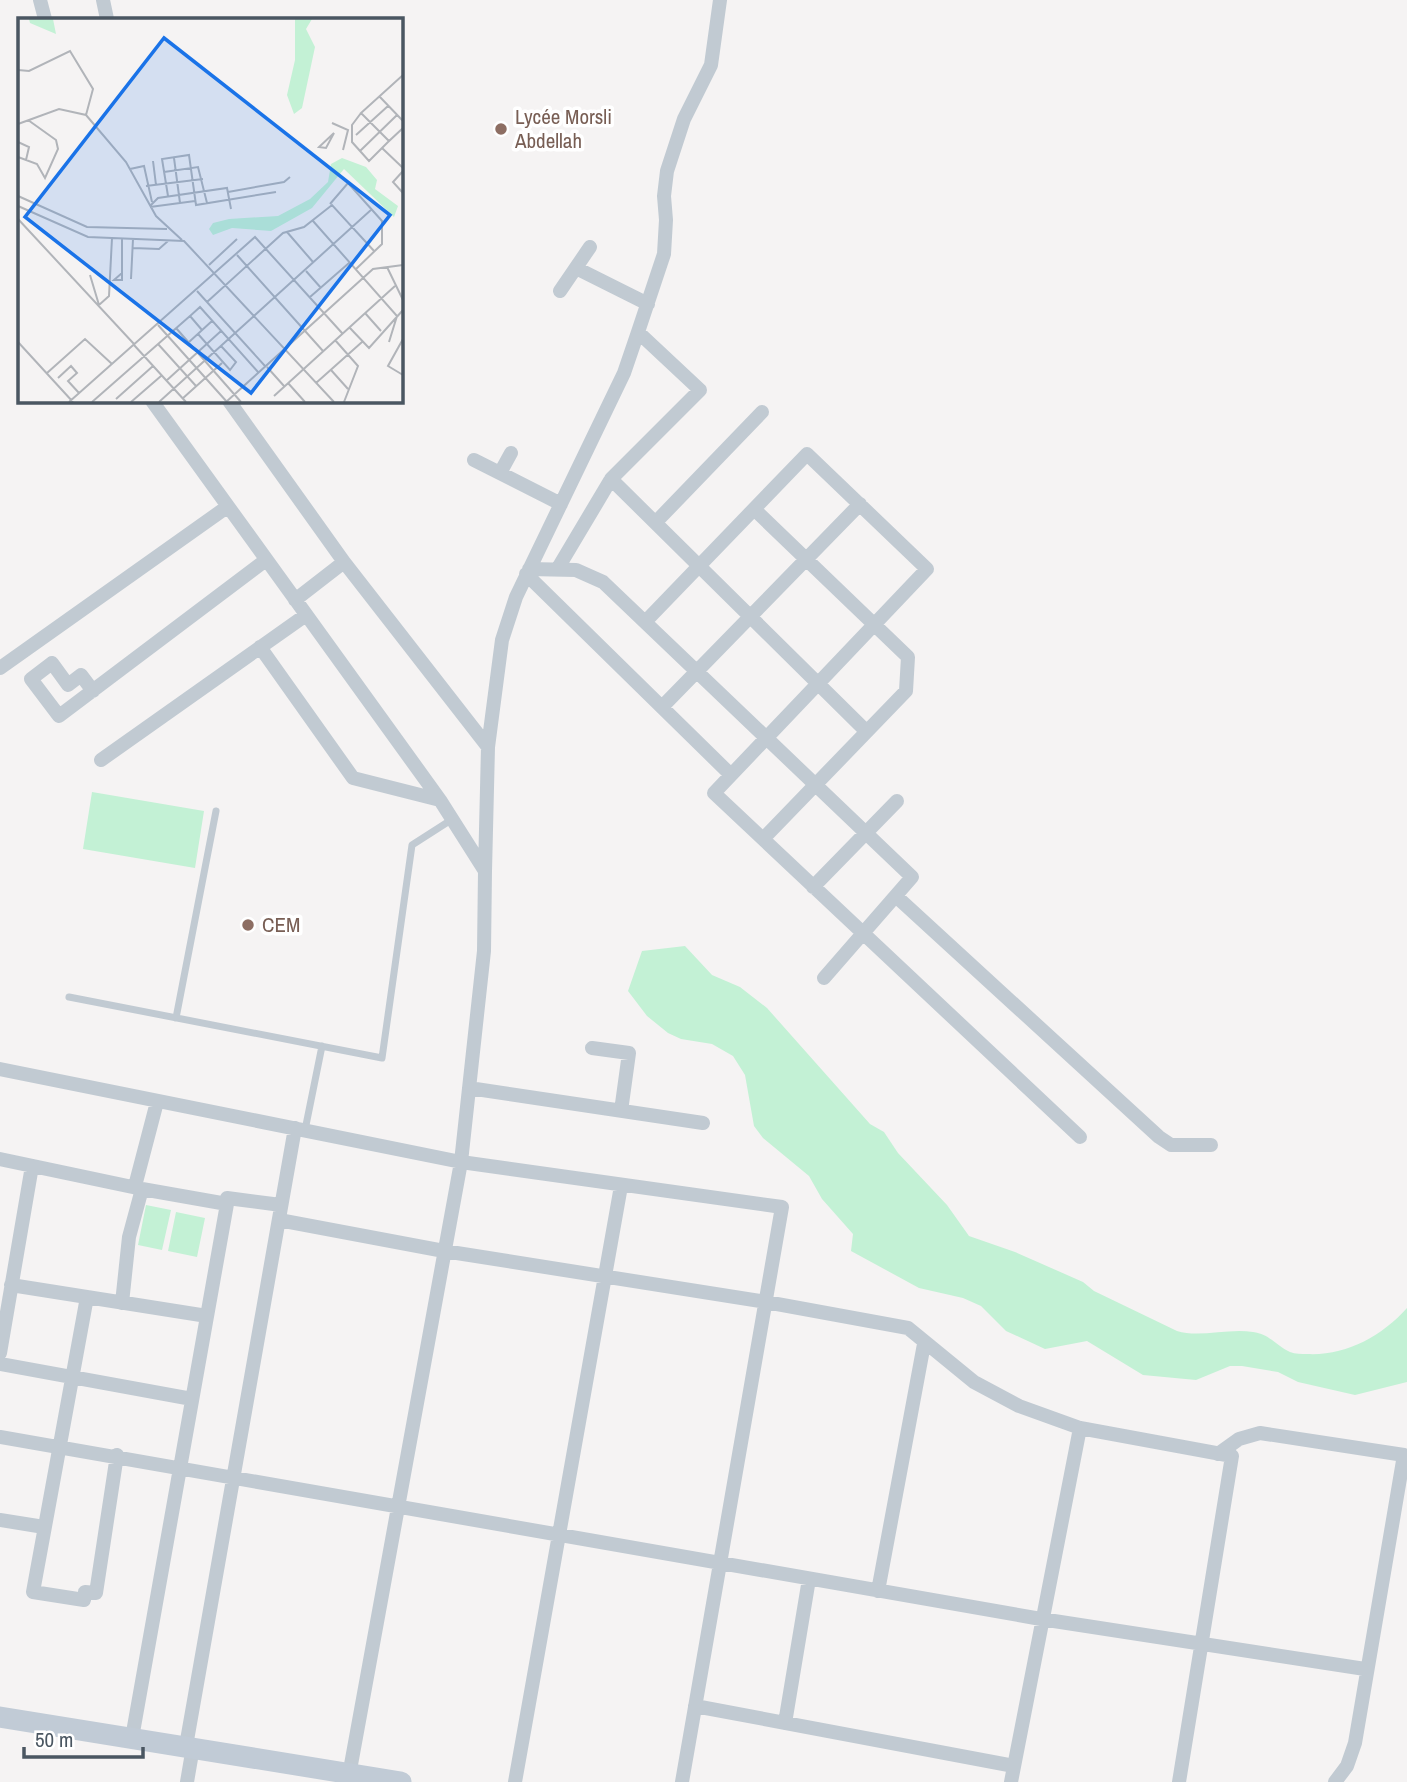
<svg xmlns="http://www.w3.org/2000/svg" width="1407" height="1782" font-family="'Archivo Narrow',sans-serif">
  <style>
    .green { fill: #c3f1d5 }
    .lines { fill: none; stroke-linecap: round; stroke-linejoin: round }
    .lane { stroke: #c1cad2; stroke-width: 7 }
    .street { stroke: #c1cad2; stroke-width: 14 }
    .secondary { stroke: #c1cbd6; stroke-width: 21 }
    .education-dot { fill: #8d6e63; stroke: #fff; stroke-width: 2.5 }
    .labels { text-anchor: middle; stroke-width: 7; stroke-linejoin: round; paint-order: stroke }
    .education-label { font-size: 21px; fill: #785e54; stroke: #fff; text-anchor: start }
    .inset-road { fill: none; stroke: #b1b4b9; stroke-width: 2 }
    .view { fill: #1a73e8; fill-opacity: 0.15; stroke: #1a73e8; stroke-width: 3.5 }
    .inset-edge { fill: none; stroke: #4a5661; stroke-width: 3.5 }
  </style>
  <rect width="100%" height="100%" fill="#f5f3f3"/>
  <!-- green -->
  <path class="green" d="M 92,792 L 204,811 L 195,868 L 83,849 Z
    M 685,946 L 712,975 L 740,987 L 767,1008 L 870,1124 L 884,1132 L 898,1153 L 947,1205 L 969,1236 L 1015,1252 L 1083,1282 L 1094,1291 L 1177,1331 C 1199,1338 1228,1328 1253,1332 C 1270,1334 1276,1346 1290,1352 C 1295,1354 1302,1354 1307,1354 C 1345,1356 1381,1337 1407,1308 L 1407,1382 L 1355,1395 L 1298,1382 L 1278,1372 L 1242,1366 L 1230,1366 L 1196,1380 L 1143,1375 L 1087,1341 L 1045,1349 L 1006,1331 L 981,1306 L 963,1298 L 919,1288 L 851,1251 L 853,1234 L 822,1199 L 809,1176 L 763,1138 L 754,1126 L 745,1075 L 733,1056 L 712,1044 L 681,1039 L 668,1033 L 647,1016 L 628,991 L 642,951 Z
    M 146,1205 L 171,1210 L 162,1250 L 138,1245 Z
    M 176,1212 L 205,1218 L 197,1257 L 168,1251 Z"/>
  <g class="lines">
    <!-- lane -->
    <path class="lane" d="M 69,997 L 382,1058 L 412,845 L 451,820
      M 176,1018 L 216,811
      M 305,1130 L 322,1046"/>
    <!-- street -->
    <path class="street" d="M 40,0 L 45,19
      M 103,0 L 107,19
      M 576,268 L 648,304
      M 560,291 L 590,247
      M 152,401 L 440,800 L 485,871 L 484,951 L 461,1162 L 348,1781
      M 229,401 L 344,562 L 488,747
      M 474,460 L 561,504
      M 500,473 L 511,453
      M 611,479 L 866,731
      M 754,509 L 908,657 L 906,691 L 763,839
      M 656,522 L 762,412
      M 558,568 L 611,479 L 700,390 L 638,332
      M 529,569 L 576,570 L 603,582 L 912,877 L 824,978
      M 526,574 L 730,774
      M 295,600 L 344,562
      M 645,622 L 807,454 L 927,569 L 714,793 L 1080,1137
      M 260,647 L 353,778 L 440,800
      M 0,668 L 227,507
      M 93,691 L 81,675 L 68,685 L 52,663 L 31,679 L 59,716 C 128,664 197,612 266,560
      M 662,707 L 860,504
      M 101,760 L 306,615
      M 485,871 L 488,747 L 502,640 L 516,597 L 624,373 L 638,332 L 664,254 L 666,220 L 664,196 L 667,171 L 684,119 L 711,65 L 720,0
      M 813,887 L 897,801
      M 898,898 L 1159,1137 L 1171,1145 L 1211,1145
      M 592,1048 L 629,1053 L 621,1111
      M 0,1069 L 461,1162 L 782,1207 L 682,1782
      M 469,1088 L 703,1123
      M 0,1159 L 142,1189
      M 135,1186 L 157,1102
      M 227,1204 L 227,1198 L 281,1205
      M 279,1220 L 444,1251 L 766,1302 L 908,1328 L 974,1382 L 1019,1406 L 1080,1428 L 1232,1456 L 1179,1782
      M 11,1285 L 207,1316
      M 87,1297 L 33,1592 L 84,1600 L 85,1592 L 96,1593 L 117,1455
      M 122,1303 L 129,1237 L 142,1189 L 227,1204 L 132,1738
      M 0,1353 L 32,1166
      M 0,1364 L 192,1399
      M 0,1437 L 1041,1619 L 1365,1669
      M 1218,1454 L 1239,1439 L 1260,1433 L 1404,1455 L 1355,1743 L 1347,1766 L 1335,1782
      M 0,1520 L 44,1527
      M 878,1591 L 924,1344
      M 695,1706 L 1014,1766
      M 785,1723 L 809,1579
      M 186,1746 L 295,1128
      M 187,1782 L 193,1747
      M 515,1782 L 621,1186
      M 1011,1782 L 1080,1428"/>
    <!-- secondary -->
    <path class="secondary" d="M 0,1717 L 401,1782"/>
  </g>
  <!-- markers -->
  <g class="education-dot">
    <circle cx="501" cy="129" r="7"/>
    <circle cx="248" cy="925" r="7"/>
  </g>
  <g class="labels">
    <!-- education labels -->
    <g class="education-label">
      <text x="515" y="124">Lycée Morsli<tspan x="515" dy="24">Abdellah</tspan></text>
      <text x="262" y="932">CEM</text>
    </g>
  </g>
  <!-- overview -->
  <g transform="translate(18 18)">
    <rect width="385" height="385" fill="#f5f3f3"/>
    <path d="M 11,1 L 35,1 L 38,16 L 12,5 ZM 277,1 L 294,1 L 288,11 L 297,29 L 284,90 L 276,96 L 269,77 L 277,42 ZM 324,140 L 348,149 L 359,162 L 357,171 L 380,188 L 376,199 L 326,151 L 294,190 L 253,213 L 214,210 L 195,217 L 191,211 L 195,205 L 211,201 L 260,198 L 292,181 L 310,164 L 313,146 Z" fill="#c3f1d5"/>
    <path class="inset-road" d="M 0,52 L 11,53 L 52,33 L 75,71 L 68,97M 385,57 L 343,95 L 371,123 L 385,110M 361,78 L 385,103M 343,95 L 334,107 L 334,124 L 351,143 L 371,123M 314,105 L 330,112 L 325,132M 0,106 L 41,91 L 68,97 L 108,144 L 138,198 L 164,222M 316,115 L 308,130 L 301,129 ZM 338,117 L 370,88M 0,124 L 11,129 L 8,142M 364,130 L 385,150M 342,133 L 379,97M 0,139 L 19,146 L 27,160 L 40,131 L 38,122 L 10,102M 156,140 L 162,185M 135,143 L 138,167M 112,151 L 126,148 L 134,184M 385,153 L 375,164 L 385,175M 146,154 L 180,149 L 189,185M 128,168 L 185,161M 210,174 L 266,164 L 272,159M 0,178 L 69,209 L 149,211M 150,178 L 144,141 L 171,137 L 178,187 L 258,174M 312,186 L 330,165 L 364,203 L 364,226 L 337,252M 0,188 L 70,219 L 166,223 L 316,384M 132,188 L 140,180 L 209,170 L 213,191M 132,189 L 177,183M 0,201 L 116,326M 295,203 L 379,298 L 371,324M 269,214 L 295,244M 115,230 L 141,231 L 150,223M 219,237 L 305,333M 191,247 L 219,221M 369,249 L 385,282M 288,253 L 303,270M 104,255 L 96,262 L 104,262 L 104,220M 72,257 L 81,287 L 91,278 L 94,220M 113,261 L 115,221M 179,273 L 247,348M 292,279 L 331,245M 189,284 L 265,215 L 286,209 L 314,187 L 357,234M 347,295 L 363,313M 140,307 L 209,384M 331,309 L 351,330 L 385,292M 158,310 L 223,384M 184,312 L 172,298 L 182,289 L 240,354M 180,316 L 212,352 L 218,344 L 203,328M 385,321 L 370,348 L 385,357M 317,322 L 340,348 L 326,384M 0,324 L 55,384M 171,324 L 194,303M 140,326 L 178,368M 116,327 L 168,384M 249,349 L 266,368M 313,352 L 330,371M 29,355 L 67,321 L 94,346M 40,360 L 53,348 L 59,355 L 50,363 L 61,375M 148,363 L 203,313M 270,365 L 287,384M 298,365 L 344,324M 256,378 L 377,268M 98,381 L 135,348M 164,381 L 204,345M 51,384 L 237,219 L 324,315M 74,384 L 172,298M 113,384 L 143,358M 141,384 L 354,191M 208,384 L 355,251 L 385,247"/>
    <path class="view" d="M 146,20 L 372,197 L 233,375 L 7,199 Z"/>
    <rect width="385" height="385" class="inset-edge"/>
  </g>
  <!-- scale -->
  <path d="M24 1747v10h119v-10" fill="none" stroke="#4a5661" stroke-width="3.5"/>
  <text x="35" y="1747" font-size="21" fill="#4a5661" stroke="#ffffff" stroke-width="5" paint-order="stroke">50 m</text>
</svg>
